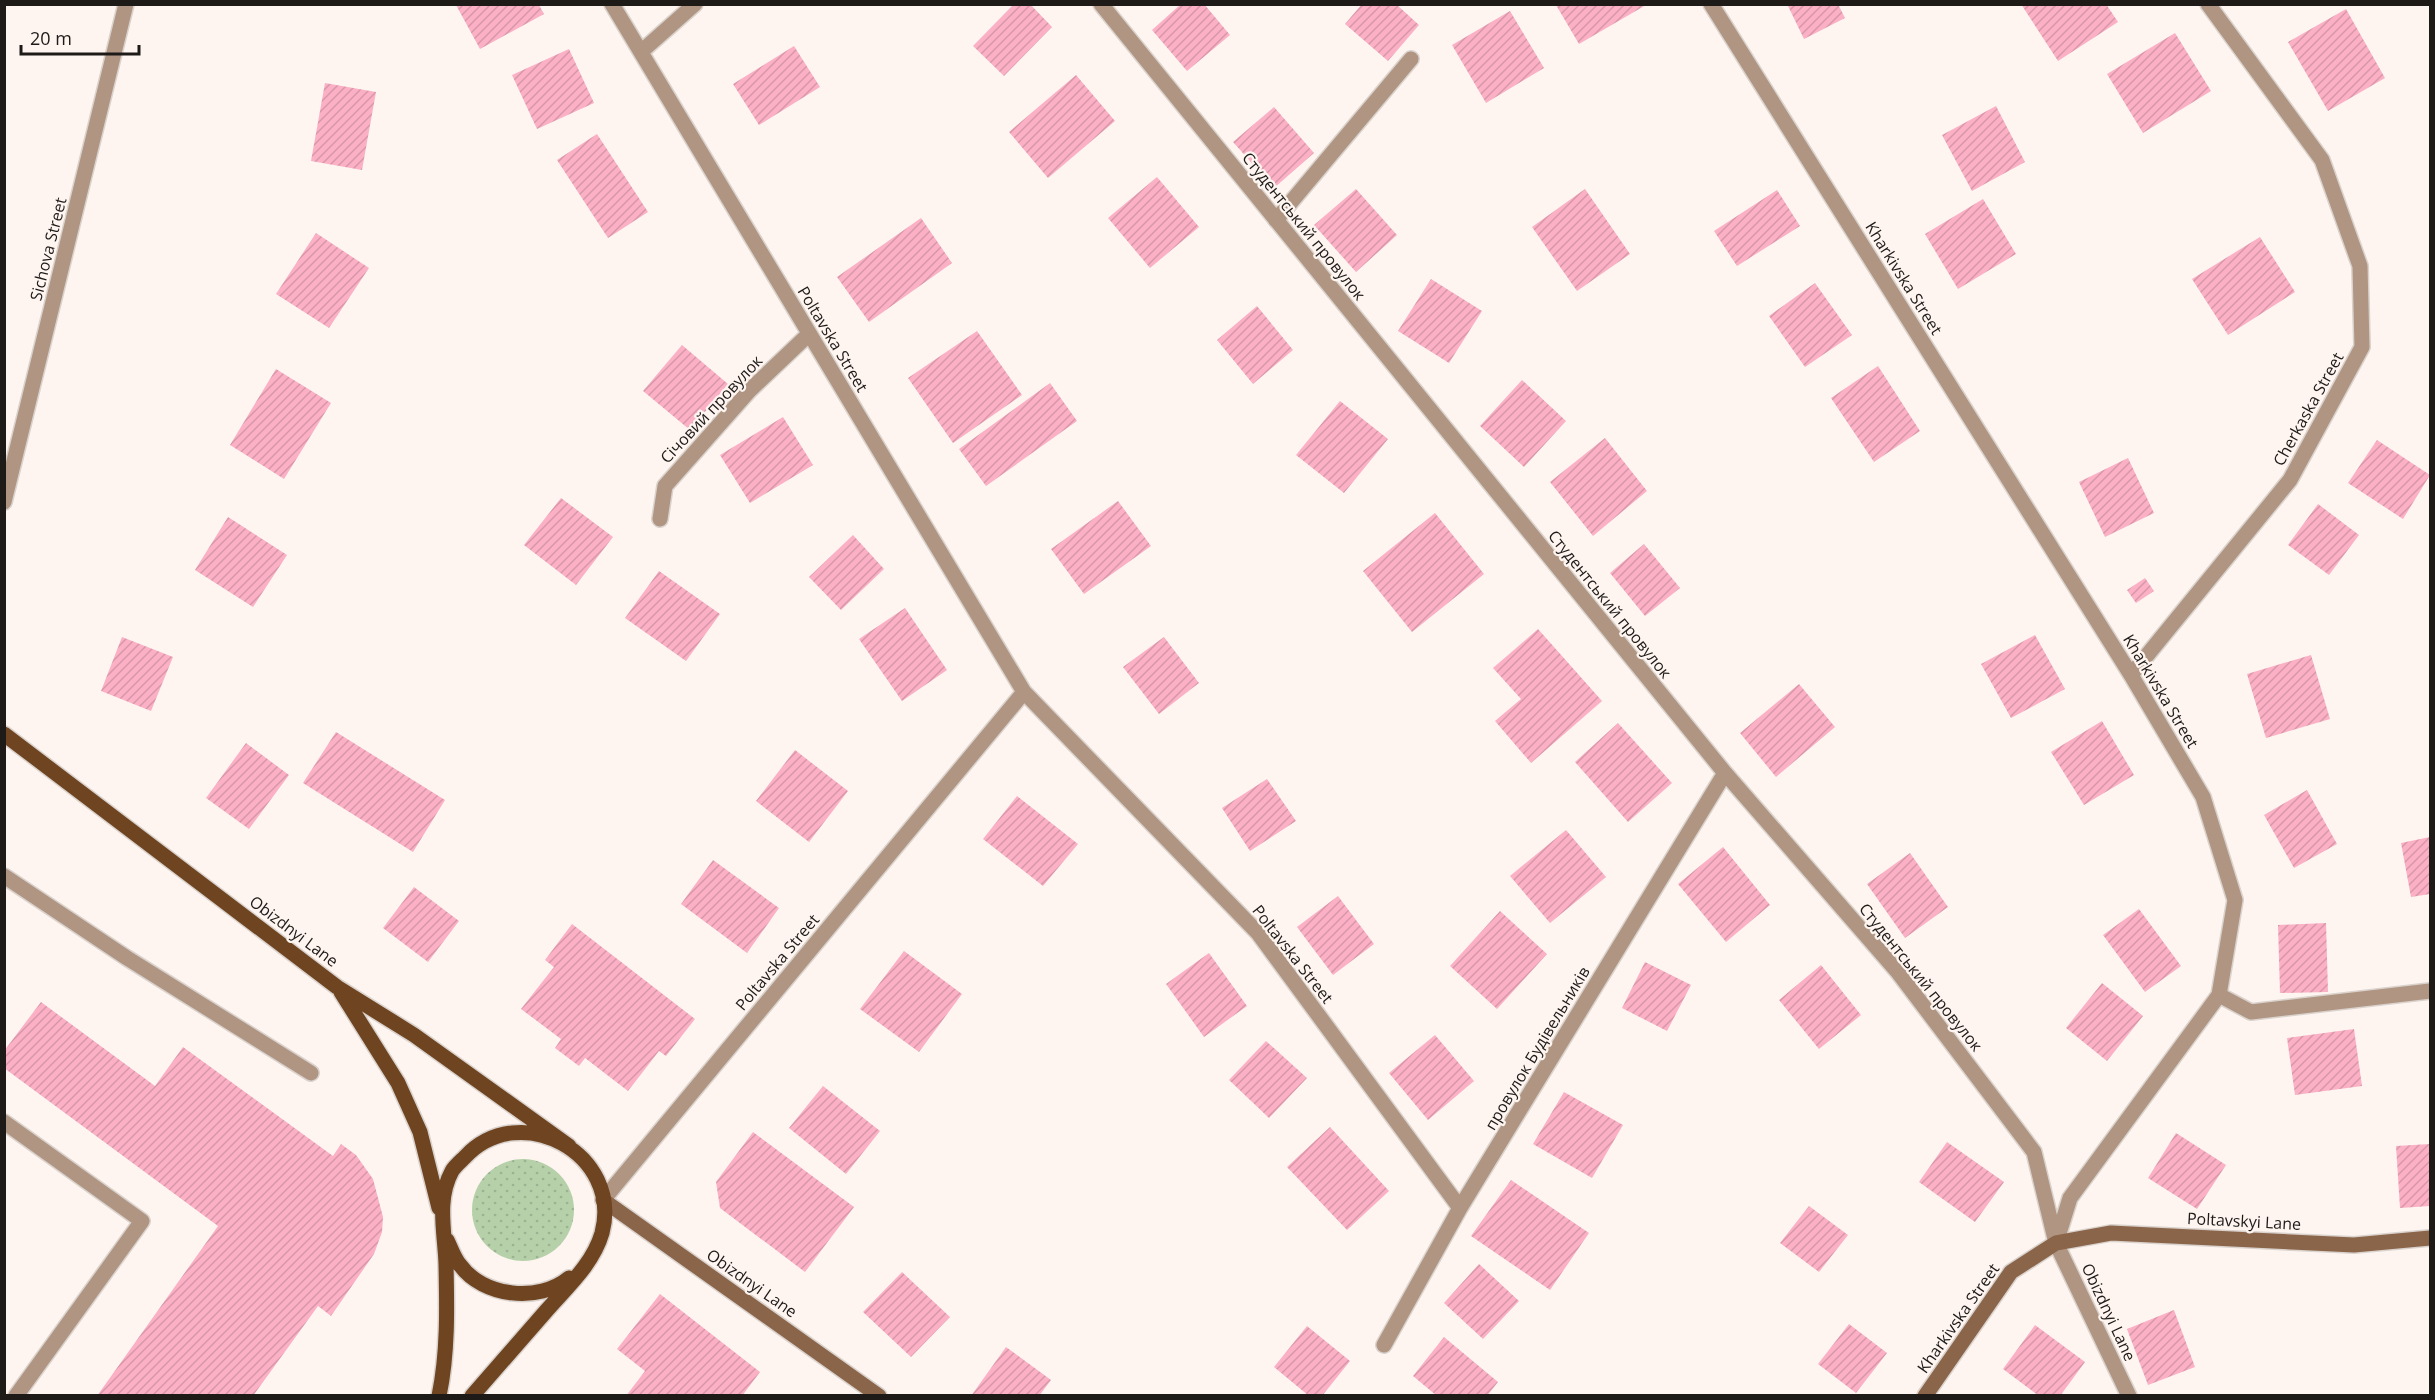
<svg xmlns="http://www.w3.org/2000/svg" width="2435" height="1400" font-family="'Open Sans',sans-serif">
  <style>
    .grass { fill: url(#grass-dots) }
    .building { fill: url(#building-hatch) }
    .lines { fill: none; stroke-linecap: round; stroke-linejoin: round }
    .lane-casing { stroke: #dad2cd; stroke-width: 18 }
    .street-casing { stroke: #dad2cd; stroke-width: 18 }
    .secondary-casing { stroke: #dad2cd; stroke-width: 18 }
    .primary-casing { stroke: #dad2cd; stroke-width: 18 }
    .lane { stroke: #af9582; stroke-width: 15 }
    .street { stroke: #af9582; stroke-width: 15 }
    .secondary { stroke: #8a654a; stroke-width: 15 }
    .primary { stroke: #6f4420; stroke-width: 15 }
    .labels { text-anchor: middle; stroke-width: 4.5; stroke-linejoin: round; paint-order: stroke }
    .street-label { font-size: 16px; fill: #1d1a18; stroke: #fef5f0 }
  </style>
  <defs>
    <pattern id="grass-dots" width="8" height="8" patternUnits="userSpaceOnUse" patternTransform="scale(1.5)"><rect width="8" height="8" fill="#b6d1a9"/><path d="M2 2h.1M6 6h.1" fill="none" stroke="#9cb391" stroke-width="1.8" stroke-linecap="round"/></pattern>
    <pattern id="building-hatch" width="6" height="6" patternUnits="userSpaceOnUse" patternTransform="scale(1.5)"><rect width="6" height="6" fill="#fbb0c6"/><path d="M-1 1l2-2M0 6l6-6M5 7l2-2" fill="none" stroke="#d797a9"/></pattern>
  </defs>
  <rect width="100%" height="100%" fill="#fef5f0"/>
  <!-- grass -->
  <path class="grass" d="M472 1210a51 51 0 1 1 102 0a51 51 0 1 1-102 0Z"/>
  <!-- building -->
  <path class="building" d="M 1014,4 L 1030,4 L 1052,27 L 1004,76 L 973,46 Z
    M 1181,4 L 1204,4 L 1230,35 L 1187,71 L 1152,30 Z
    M 1362,4 L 1396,4 L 1419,25 L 1388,61 L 1345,24 Z
    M 1787,4 L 1838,4 L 1845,18 L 1804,39 Z
    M 2021,4 L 2106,4 L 2118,22 L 2058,61 Z
    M 456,5 L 539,5 L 544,14 L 480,49 Z
    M 1556,5 L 1646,5 L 1579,44 Z
    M 2346,9 L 2385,78 L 2328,111 L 2288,42 Z
    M 1510,11 L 1544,68 L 1486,103 L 1452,45 Z
    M 2175,33 L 2211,91 L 2143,133 L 2107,74 Z
    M 794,46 L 820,87 L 759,125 L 733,84 Z
    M 569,49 L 594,103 L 537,129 L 512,75 Z
    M 1076,75 L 1115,121 L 1048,178 L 1009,132 Z
    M 325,83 L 376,92 L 362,170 L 311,161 Z
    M 1996,106 L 2025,162 L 1972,191 L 1942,135 Z
    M 1274,107 L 1314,153 L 1274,188 L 1233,142 Z
    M 597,134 L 648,212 L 608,238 L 557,160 Z
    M 1157,177 L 1199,227 L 1150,268 L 1108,218 Z
    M 1356,189 L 1397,235 L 1356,272 L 1314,225 Z
    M 1585,189 L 1630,254 L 1577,291 L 1532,227 Z
    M 1777,190 L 1800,226 L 1737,266 L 1714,231 Z
    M 1983,199 L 2016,254 L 1958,289 L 1925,234 Z
    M 921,218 L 952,263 L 869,322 L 837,277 Z
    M 316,233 L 369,268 L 329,328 L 276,294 Z
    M 2260,237 L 2295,292 L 2228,335 L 2192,279 Z
    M 1431,279 L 1482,311 L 1449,363 L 1398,331 Z
    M 1815,283 L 1852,335 L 1805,367 L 1769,316 Z
    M 1257,306 L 1293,350 L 1253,384 L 1217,340 Z
    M 977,331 L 1022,395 L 953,443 L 908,378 Z
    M 682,345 L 728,384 L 690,430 L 643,391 Z
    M 1878,366 L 1920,431 L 1874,462 L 1831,398 Z
    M 276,369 L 331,403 L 284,479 L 230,445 Z
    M 1522,380 L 1566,421 L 1524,467 L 1480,426 Z
    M 1050,383 L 1077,421 L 986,486 L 959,449 Z
    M 1340,401 L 1388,439 L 1344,493 L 1296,455 Z
    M 783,417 L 813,465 L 750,503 L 720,455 Z
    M 1605,438 L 1647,491 L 1593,536 L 1550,482 Z
    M 2377,440 L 2430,475 L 2403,519 L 2348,483 Z
    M 2128,458 L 2154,513 L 2105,537 L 2079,482 Z
    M 561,498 L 613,537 L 576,585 L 524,545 Z
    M 1118,501 L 1151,546 L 1084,594 L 1051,549 Z
    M 2318,504 L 2359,535 L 2329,575 L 2288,545 Z
    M 1435,513 L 1484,574 L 1412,632 L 1363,571 Z
    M 228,517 L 287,555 L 253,607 L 195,570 Z
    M 853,535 L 884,569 L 841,610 L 809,577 Z
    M 1644,544 L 1680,588 L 1645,616 L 1610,573 Z
    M 659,571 L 720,614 L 686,661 L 625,618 Z
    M 2145,578 L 2154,591 L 2136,603 L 2127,590 Z
    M 905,608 L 947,670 L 902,701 L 859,639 Z
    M 1538,629 L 1602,701 L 1531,763 L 1495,721 L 1521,699 L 1493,668 Z
    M 2035,635 L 2065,689 L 2011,718 L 1981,664 Z
    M 122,637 L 173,657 L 151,711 L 101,691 Z
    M 1164,637 L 1199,683 L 1159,714 L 1123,667 Z
    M 2311,655 L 2330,719 L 2266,738 L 2247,674 Z
    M 1799,684 L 1835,727 L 1776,777 L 1740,733 Z
    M 2102,721 L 2134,775 L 2084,805 L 2051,752 Z
    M 1618,723 L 1672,783 L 1628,822 L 1575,762 Z
    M 336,732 L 445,800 L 413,852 L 303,783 Z
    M 246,743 L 289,775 L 249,829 L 206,798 Z
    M 795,750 L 848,791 L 809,842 L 756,801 Z
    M 1267,779 L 1296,821 L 1250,851 L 1222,808 Z
    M 2307,790 L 2337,844 L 2294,868 L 2264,815 Z
    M 1017,796 L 1078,844 L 1043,886 L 983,839 Z
    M 1566,830 L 1606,877 L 1550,923 L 1510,876 Z
    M 2430,837 L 2430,894 L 2411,897 L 2401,843 Z
    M 1723,847 L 1770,905 L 1726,942 L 1678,884 Z
    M 1910,853 L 1948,907 L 1905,938 L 1867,884 Z
    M 713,860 L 779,908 L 747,953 L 681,904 Z
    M 414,887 L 459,921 L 428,962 L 383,928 Z
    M 1338,896 L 1374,944 L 1333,975 L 1297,927 Z
    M 2139,909 L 2181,966 L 2145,992 L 2103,935 Z
    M 1500,911 L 1547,954 L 1497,1009 L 1450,966 Z
    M 2326,923 L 2328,992 L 2280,993 L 2278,925 Z
    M 572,924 L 695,1019 L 666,1056 L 659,1051 L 628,1091 L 585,1058 L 579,1066 L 555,1048 L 561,1039 L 521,1009 L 554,967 L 545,960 Z
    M 904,951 L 962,994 L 919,1052 L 860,1009 Z
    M 1209,953 L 1247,1006 L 1204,1037 L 1166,984 Z
    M 1645,962 L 1691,985 L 1667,1031 L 1622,1008 Z
    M 1821,965 L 1861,1015 L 1819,1049 L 1779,1000 Z
    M 2102,983 L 2143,1016 L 2107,1061 L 2066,1028 Z
    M 41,1002 L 155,1086 L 183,1047 L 333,1156 L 341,1144 L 356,1155 L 373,1179 L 383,1217 L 382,1232 L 374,1254 L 331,1316 L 318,1306 L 253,1396 L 97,1396 L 218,1226 L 4,1068 L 4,1051 Z
    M 2354,1029 L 2362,1086 L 2295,1095 L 2287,1038 Z
    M 1435,1035 L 1474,1081 L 1428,1120 L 1389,1073 Z
    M 1266,1041 L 1307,1078 L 1269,1118 L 1229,1080 Z
    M 823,1086 L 880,1131 L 846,1174 L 789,1128 Z
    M 1564,1092 L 1623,1125 L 1592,1178 L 1533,1144 Z
    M 1330,1127 L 1389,1191 L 1347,1230 L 1287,1167 Z
    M 753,1132 L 854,1207 L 805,1272 L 720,1208 L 716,1182 Z
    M 2176,1133 L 2226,1165 L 2197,1209 L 2148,1178 Z
    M 1947,1142 L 2004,1182 L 1975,1222 L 1919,1182 Z
    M 2430,1144 L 2430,1206 L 2400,1208 L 2396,1146 Z
    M 1511,1180 L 1589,1233 L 1550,1290 L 1471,1236 Z
    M 1809,1206 L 1848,1235 L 1819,1272 L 1780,1243 Z
    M 1479,1264 L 1519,1301 L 1483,1339 L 1444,1303 Z
    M 902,1272 L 950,1317 L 911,1357 L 863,1312 Z
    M 660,1294 L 760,1372 L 742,1396 L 626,1396 L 645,1371 L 617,1349 Z
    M 2174,1310 L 2195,1367 L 2148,1385 L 2127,1329 Z
    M 1849,1324 L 1887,1353 L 1856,1393 L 1818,1364 Z
    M 2035,1325 L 2085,1362 L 2060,1396 L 2039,1396 L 2003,1369 Z
    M 1307,1326 L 1350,1361 L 1322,1396 L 1309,1396 L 1274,1367 Z
    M 1444,1337 L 1498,1382 L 1487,1396 L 1437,1396 L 1413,1376 Z
    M 1006,1347 L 1051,1380 L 1039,1396 L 971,1396 Z"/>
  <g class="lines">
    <defs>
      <path id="lane" d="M 1276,220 L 1411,59
        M 4,876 L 127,958 L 311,1073
        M 2219,995 L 2251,1012 L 2430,991
        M 4,1122 L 142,1221 L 16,1396"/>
      <path id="street" d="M 612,4 L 1024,692 L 1258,933 L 1460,1208
        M 1101,4 L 1725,773 L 1897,971 L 2034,1152 L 2056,1243 L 2129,1396
        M 1711,4 L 2131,675 L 2203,797 L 2235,900 L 2219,995 L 2070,1198 L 2056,1243
        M 642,51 L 695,4
        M 4,502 L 126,4
        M 660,519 L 665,486 L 749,391 L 809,334
        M 2131,675 L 2290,480 L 2362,347 L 2360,266 L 2322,160 L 2208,4
        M 603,1200 L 1024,692
        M 1384,1345 L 1460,1208 L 1725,773"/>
      <path id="secondary" d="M 603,1200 L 879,1396
        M 1925,1396 L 2011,1272 L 2056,1243 L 2111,1233 L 2354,1245 L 2430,1238"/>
      <path id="primary" d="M 4,734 L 337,987 L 414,1035 L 569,1146
        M 341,992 L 398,1083 L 420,1132 L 439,1208
        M 447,1240 C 451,1248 454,1258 460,1265 C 483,1297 539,1303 569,1278
        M 439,1396 C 448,1353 447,1308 446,1264 C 445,1233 436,1200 452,1171 C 455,1166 461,1161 465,1157 C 520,1098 623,1154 602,1233 C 593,1264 567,1287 547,1310 C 522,1339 497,1367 472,1396"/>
    </defs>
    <!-- lane casing -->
    <use href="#lane" class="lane-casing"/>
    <!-- street casing -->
    <use href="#street" class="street-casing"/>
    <!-- secondary casing -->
    <use href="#secondary" class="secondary-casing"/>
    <!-- primary casing -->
    <use href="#primary" class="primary-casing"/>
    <!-- lane -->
    <use href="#lane" class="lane"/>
    <!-- street -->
    <use href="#street" class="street"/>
    <!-- secondary -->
    <use href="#secondary" class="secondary"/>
    <!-- primary -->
    <use href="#primary" class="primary"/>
  </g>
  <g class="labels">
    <!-- street labels -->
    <g class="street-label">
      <text transform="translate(1304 226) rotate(51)" y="6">Студентський провулок</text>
      <text transform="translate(48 249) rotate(-76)" y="6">Sichova Street</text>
      <text transform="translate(1904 278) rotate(58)" y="6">Kharkivska Street</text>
      <text transform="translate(833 339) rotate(59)" y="6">Poltavska Street</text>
      <text transform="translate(711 409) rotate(-47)" y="6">Січовий провулок</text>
      <text transform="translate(2308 409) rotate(-61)" y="6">Cherkaska Street</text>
      <text transform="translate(1610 604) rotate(51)" y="6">Студентський провулок</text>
      <text transform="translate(2161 691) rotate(59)" y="6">Kharkivska Street</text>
      <text transform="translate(294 931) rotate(37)" y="6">Obizdnyi Lane</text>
      <text transform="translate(1293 954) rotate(52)" y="6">Poltavska Street</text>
      <text transform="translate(777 962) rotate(-50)" y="6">Poltavska Street</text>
      <text transform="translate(1921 977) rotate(51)" y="6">Студентський провулок</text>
      <text transform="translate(1537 1048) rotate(-59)" y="6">провулок Будівельників</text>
      <text transform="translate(2244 1221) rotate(3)" y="6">Poltavskyi Lane</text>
      <text transform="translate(752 1283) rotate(35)" y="6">Obizdnyi Lane</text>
      <text transform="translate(2109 1312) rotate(65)" y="6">Obizdnyi Lane</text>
      <text transform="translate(1958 1318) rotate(-55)" y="6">Kharkivska Street</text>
    </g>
  </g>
  <!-- border -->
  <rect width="2435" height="1400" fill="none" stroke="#1d1a18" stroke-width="12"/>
  <!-- scale -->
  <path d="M21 45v9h118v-9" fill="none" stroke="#1d1a18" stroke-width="3"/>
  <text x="30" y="45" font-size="18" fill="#1d1a18" stroke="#fef5f0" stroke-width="4.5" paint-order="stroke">20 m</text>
</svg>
